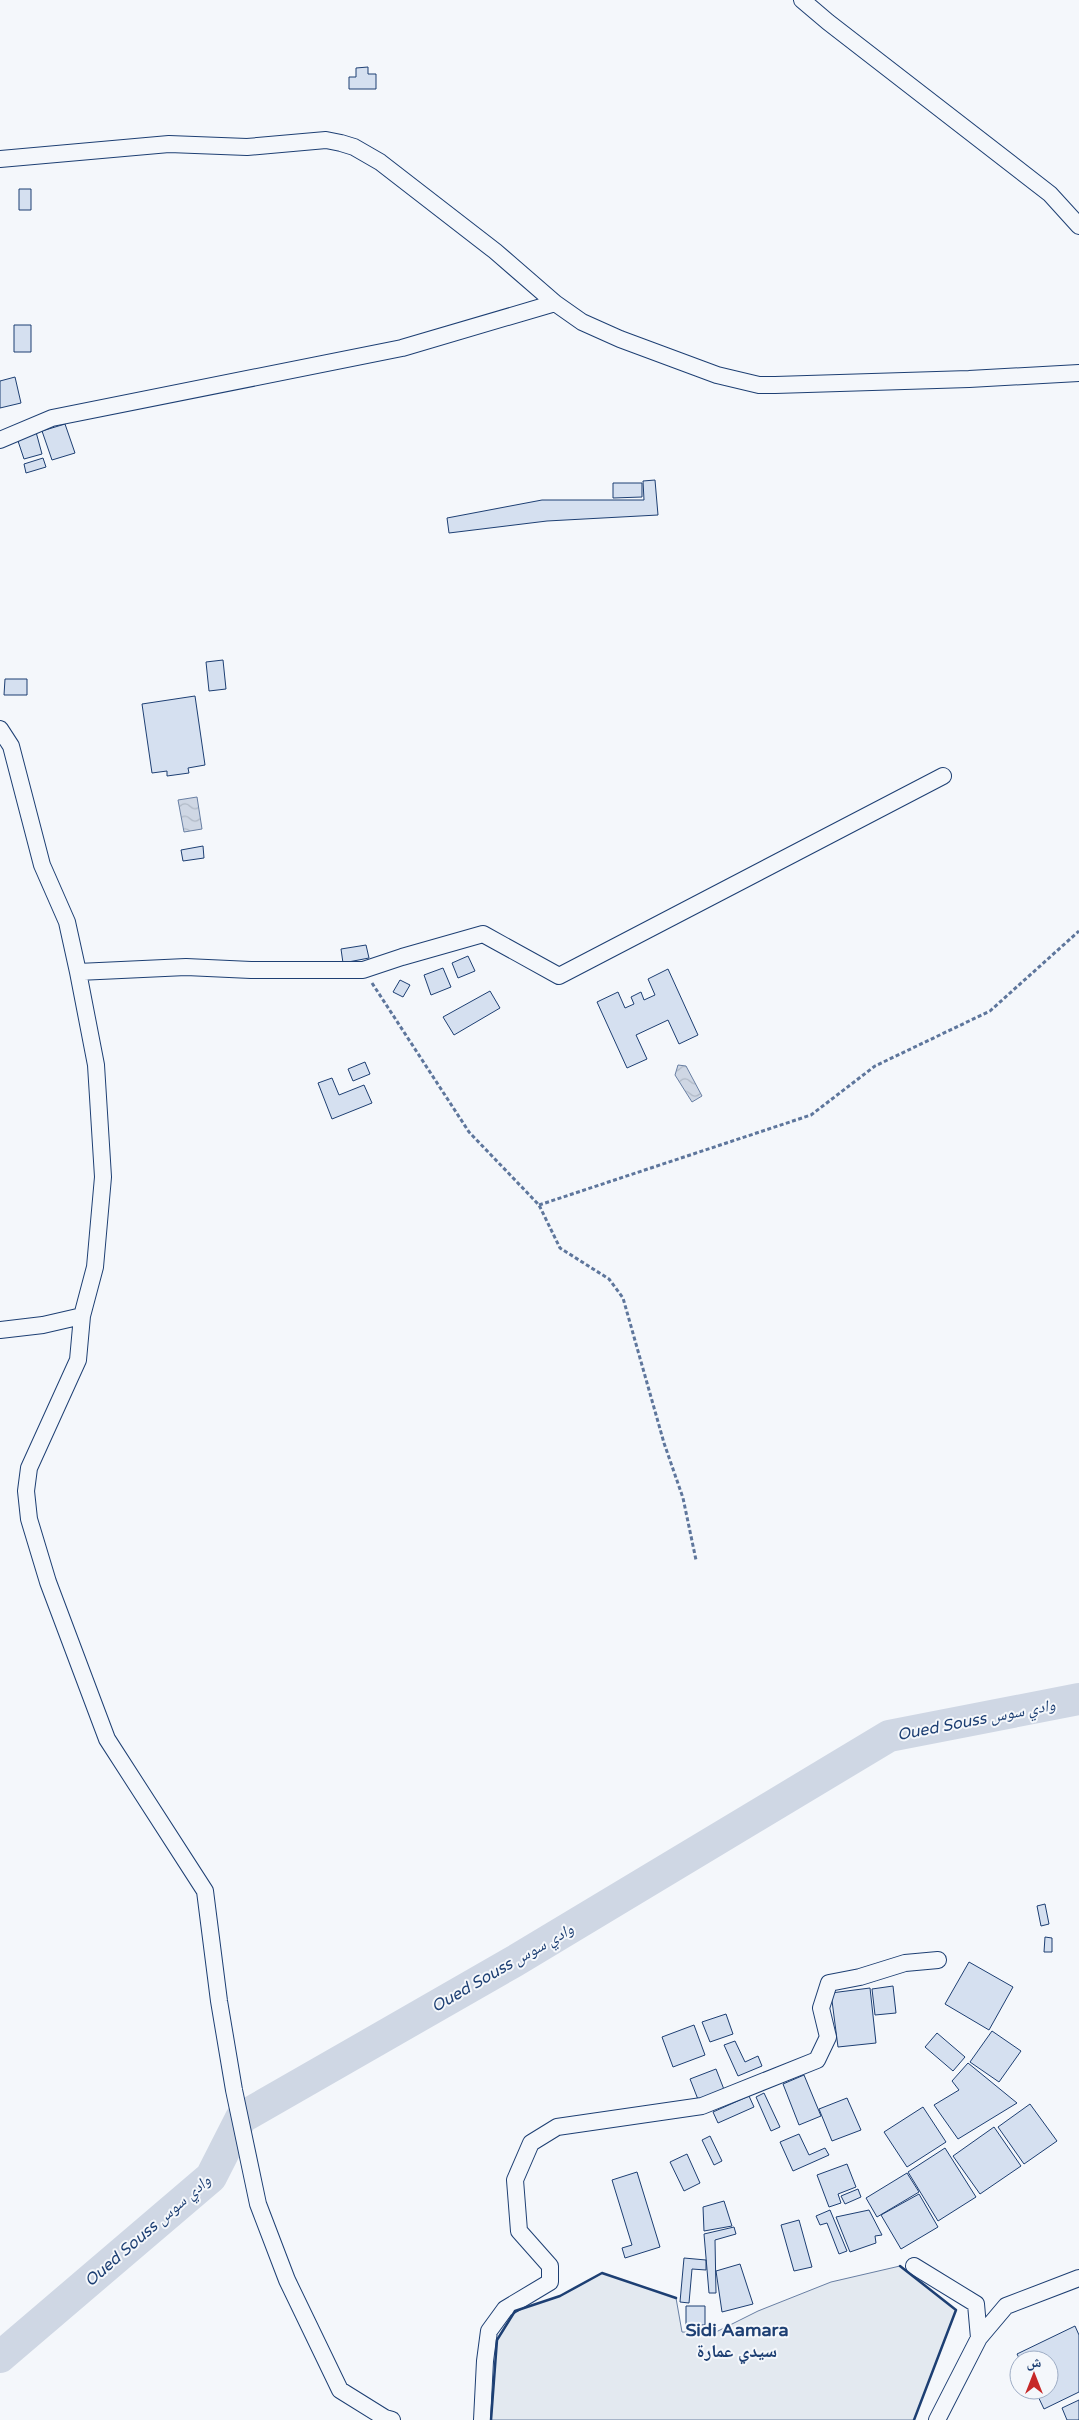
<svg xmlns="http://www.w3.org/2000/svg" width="1079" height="2420" font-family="'Varela Round','Noto Naskh Arabic',sans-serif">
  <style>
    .green { fill: #e3e9f0; stroke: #687fa3 }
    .water { fill: url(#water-waves); stroke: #687fa3 }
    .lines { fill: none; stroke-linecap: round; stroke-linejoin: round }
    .river { stroke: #cfd7e4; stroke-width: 32 }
    .building { fill: #d5e0f0; stroke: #1d3f73 }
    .street-casing { stroke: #1d3f73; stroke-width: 18 }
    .path { stroke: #5e769c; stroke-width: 3; stroke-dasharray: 4 2.5; stroke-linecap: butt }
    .street { stroke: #f4f7fb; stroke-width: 16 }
    .wall { stroke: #1d3f73; stroke-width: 2.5 }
    .labels { text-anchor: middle; stroke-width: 4; stroke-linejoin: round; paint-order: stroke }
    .water-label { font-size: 16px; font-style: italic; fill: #1d3f73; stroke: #f4f7fb }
    .quarter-label { font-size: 18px; font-weight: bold; fill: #1d3f73; stroke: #f4f7fb }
  </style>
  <defs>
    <pattern id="water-waves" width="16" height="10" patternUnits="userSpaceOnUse" patternTransform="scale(1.25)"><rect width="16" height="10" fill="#cfd7e4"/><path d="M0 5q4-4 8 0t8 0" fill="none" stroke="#b1bac7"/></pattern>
  </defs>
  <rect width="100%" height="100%" fill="#f4f7fb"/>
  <!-- green -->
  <path class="green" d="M 900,2266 L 956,2310 L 914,2420 L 491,2420 L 497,2340 L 515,2311 L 560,2296 L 602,2273 L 676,2298 L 682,2332 L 714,2333 L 758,2311 L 831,2282 Z"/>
  <!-- water -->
  <path class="water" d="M 197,797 L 202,829 L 184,832 L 178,800 Z
    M 678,1065 L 686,1066 L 702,1096 L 692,1102 L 675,1075 Z"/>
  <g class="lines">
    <!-- river -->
    <path class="river" d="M 0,2357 L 211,2177 L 241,2118 L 513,1962 L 889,1736 L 1079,1699"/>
  </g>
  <!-- building -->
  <path class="building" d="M 368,67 L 368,74 L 376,74 L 376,89 L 349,89 L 349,77 L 356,77 L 356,68 Z
    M 19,189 L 31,189 L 31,210 L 19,210 Z
    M 14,325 L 31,325 L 31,352 L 14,352 Z
    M 15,377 L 21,403 L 0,408 L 0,381 Z
    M 65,424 L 75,453 L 52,460 L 42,431 Z
    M 36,432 L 42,454 L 24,459 L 17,438 Z
    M 43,458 L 46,467 L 26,473 L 24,464 Z
    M 655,480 L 658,515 L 547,521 L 449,533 L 447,518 L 542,500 L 644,500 L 643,481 Z
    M 613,483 L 642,483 L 642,497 L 613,498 Z
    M 223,660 L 226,689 L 209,691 L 206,662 Z
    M 5,679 L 27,679 L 27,695 L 4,695 Z
    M 195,696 L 205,765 L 188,768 L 189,773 L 167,776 L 167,771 L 152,773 L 142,704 Z
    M 203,846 L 204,858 L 183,861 L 181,850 Z
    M 366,945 L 369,958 L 343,963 L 341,949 Z
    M 468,956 L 475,971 L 458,978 L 452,963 Z
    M 443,968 L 451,987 L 431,995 L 424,975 Z
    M 668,969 L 698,1035 L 679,1044 L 668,1020 L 636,1035 L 647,1059 L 627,1068 L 597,1002 L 618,992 L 625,1008 L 634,1004 L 631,997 L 641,992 L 644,1000 L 655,995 L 648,979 Z
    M 400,980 L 410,985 L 403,997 L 393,992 Z
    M 490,991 L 500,1008 L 454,1035 L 443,1017 Z
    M 365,1062 L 370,1074 L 353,1081 L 348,1069 Z
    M 332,1078 L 339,1095 L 364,1085 L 372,1103 L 332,1119 L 318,1083 Z
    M 1045,1904 L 1049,1924 L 1041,1926 L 1037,1906 Z
    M 1045,1937 L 1052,1938 L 1052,1952 L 1044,1952 Z
    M 969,1962 L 1013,1987 L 989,2030 L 945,2004 Z
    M 893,1986 L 896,2013 L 875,2015 L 872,1989 Z
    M 870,1988 L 876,2043 L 838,2047 L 831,1993 Z
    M 726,2014 L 733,2034 L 710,2042 L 702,2022 Z
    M 694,2025 L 705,2055 L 673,2067 L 662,2037 Z
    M 992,2031 L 1021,2051 L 999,2082 L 970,2062 Z
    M 937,2033 L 965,2057 L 953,2071 L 925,2047 Z
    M 735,2041 L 745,2062 L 758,2056 L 762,2066 L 738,2076 L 724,2045 Z
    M 968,2063 L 1017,2103 L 958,2139 L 934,2105 L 959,2090 L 952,2081 Z
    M 716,2069 L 725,2092 L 699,2102 L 690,2079 Z
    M 804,2075 L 821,2116 L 799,2125 L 783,2084 Z
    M 764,2093 L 780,2127 L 771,2131 L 756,2097 Z
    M 749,2096 L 754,2107 L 718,2123 L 713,2112 Z
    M 847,2098 L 861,2130 L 832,2141 L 819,2109 Z
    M 1030,2104 L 1057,2141 L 1024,2164 L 998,2127 Z
    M 923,2107 L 946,2142 L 907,2167 L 884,2132 Z
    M 994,2127 L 1021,2166 L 980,2194 L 953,2156 Z
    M 799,2134 L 809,2155 L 825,2148 L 829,2155 L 793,2171 L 780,2142 Z
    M 710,2136 L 722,2161 L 714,2165 L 702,2140 Z
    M 945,2148 L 976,2197 L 938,2221 L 908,2172 Z
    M 687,2154 L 700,2183 L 684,2191 L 670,2162 Z
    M 847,2164 L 856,2187 L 838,2194 L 841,2203 L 829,2207 L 817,2175 Z
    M 637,2172 L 660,2247 L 625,2258 L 622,2248 L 632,2245 L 612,2180 Z
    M 907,2173 L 919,2192 L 877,2217 L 866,2198 Z
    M 858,2189 L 861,2197 L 845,2204 L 841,2196 Z
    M 919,2194 L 938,2227 L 901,2249 L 881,2215 Z
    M 724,2201 L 732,2226 L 704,2231 L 703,2207 Z
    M 830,2210 L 847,2251 L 839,2254 L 827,2223 L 820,2225 L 816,2216 Z
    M 869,2210 L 882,2235 L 875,2236 L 876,2243 L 850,2252 L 836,2217 Z
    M 799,2220 L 812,2267 L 794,2271 L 781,2225 Z
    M 734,2227 L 736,2234 L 715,2240 L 716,2293 L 709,2293 L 704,2234 Z
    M 684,2258 L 706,2260 L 706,2270 L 692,2269 L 689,2303 L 680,2302 Z
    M 740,2264 L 753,2304 L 722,2312 L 716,2271 Z
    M 686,2306 L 705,2306 L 705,2325 L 686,2325 Z
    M 1075,2326 L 1079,2335 L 1079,2392 L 1044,2409 L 1035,2390 L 1049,2390 L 1049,2360 L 1020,2360 L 1017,2354 Z
    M 1079,2400 L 1079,2420 L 1067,2420 L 1062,2408 Z"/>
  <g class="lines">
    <defs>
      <path id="street" d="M 802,0 L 828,22 L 1050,194 L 1079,226
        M 0,159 L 169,144 L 247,147 L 326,140 L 341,143 L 354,147 L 380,162 L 495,251 L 555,303 L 582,322 L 620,339 L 717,375 L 759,385 L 775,385 L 969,379 L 1079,373
        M 0,440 L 52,418 L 402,348 L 555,303
        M 0,729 L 11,746 L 42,865 L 67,922 L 78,972 L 96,1065 L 103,1177 L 95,1267 L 82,1316 L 78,1360 L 29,1468 L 26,1491 L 29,1519 L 48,1582 L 107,1739 L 205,1891 L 219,2001 L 234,2090 L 258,2204 L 287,2280 L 340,2390 L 385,2418 L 392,2420
        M 78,972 L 186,967 L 251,970 L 363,970 L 402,957 L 483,934 L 559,976 L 943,776
        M 0,1330 L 43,1325 L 82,1316
        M 914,2266 L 976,2304 L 979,2338 L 937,2420
        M 979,2338 L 1006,2306 L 1079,2278
        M 482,2420 L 485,2361 L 489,2331 L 505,2309 L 550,2282 L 550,2266 L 519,2231 L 515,2180 L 531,2143 L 557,2127 L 702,2106 L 817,2060 L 828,2037 L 821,2008 L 829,1983 L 860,1977 L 905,1963 L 938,1960"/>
    </defs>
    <!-- street casing -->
    <use href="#street" class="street-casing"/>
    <!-- path -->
    <path class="path" d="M 372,983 L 469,1132 L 539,1205 L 560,1248 L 609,1279 L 623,1298 L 664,1443 L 683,1498 L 696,1560
      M 539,1205 L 811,1115 L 875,1066 L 990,1011 L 1079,931"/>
    <!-- street -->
    <use href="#street" class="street"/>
    <!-- wall -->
    <path class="wall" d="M 900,2266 L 956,2310 L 914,2420
      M 491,2420 L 497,2340 L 515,2311 L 560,2296 L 602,2273 L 676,2298"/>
  </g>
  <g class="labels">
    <!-- water labels -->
    <g class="water-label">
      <text transform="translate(976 1719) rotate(-11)" y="6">Oued Souss وادي سوس</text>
      <text transform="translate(502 1967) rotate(-30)" y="6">Oued Souss وادي سوس</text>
      <text transform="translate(147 2230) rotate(-41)" y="6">Oued Souss وادي سوس</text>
    </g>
    <!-- quarter labels -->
    <g class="quarter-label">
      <text x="737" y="2336">Sidi Aamara<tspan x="737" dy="21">سيدي عمارة</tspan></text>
    </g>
  </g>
  <!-- north arrow -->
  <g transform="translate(1034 2375)"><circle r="24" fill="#f4f7fb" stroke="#9eadc5"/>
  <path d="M0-4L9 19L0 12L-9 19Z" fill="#c62828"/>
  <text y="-8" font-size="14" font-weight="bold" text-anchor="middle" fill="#1d3f73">ش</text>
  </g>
</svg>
